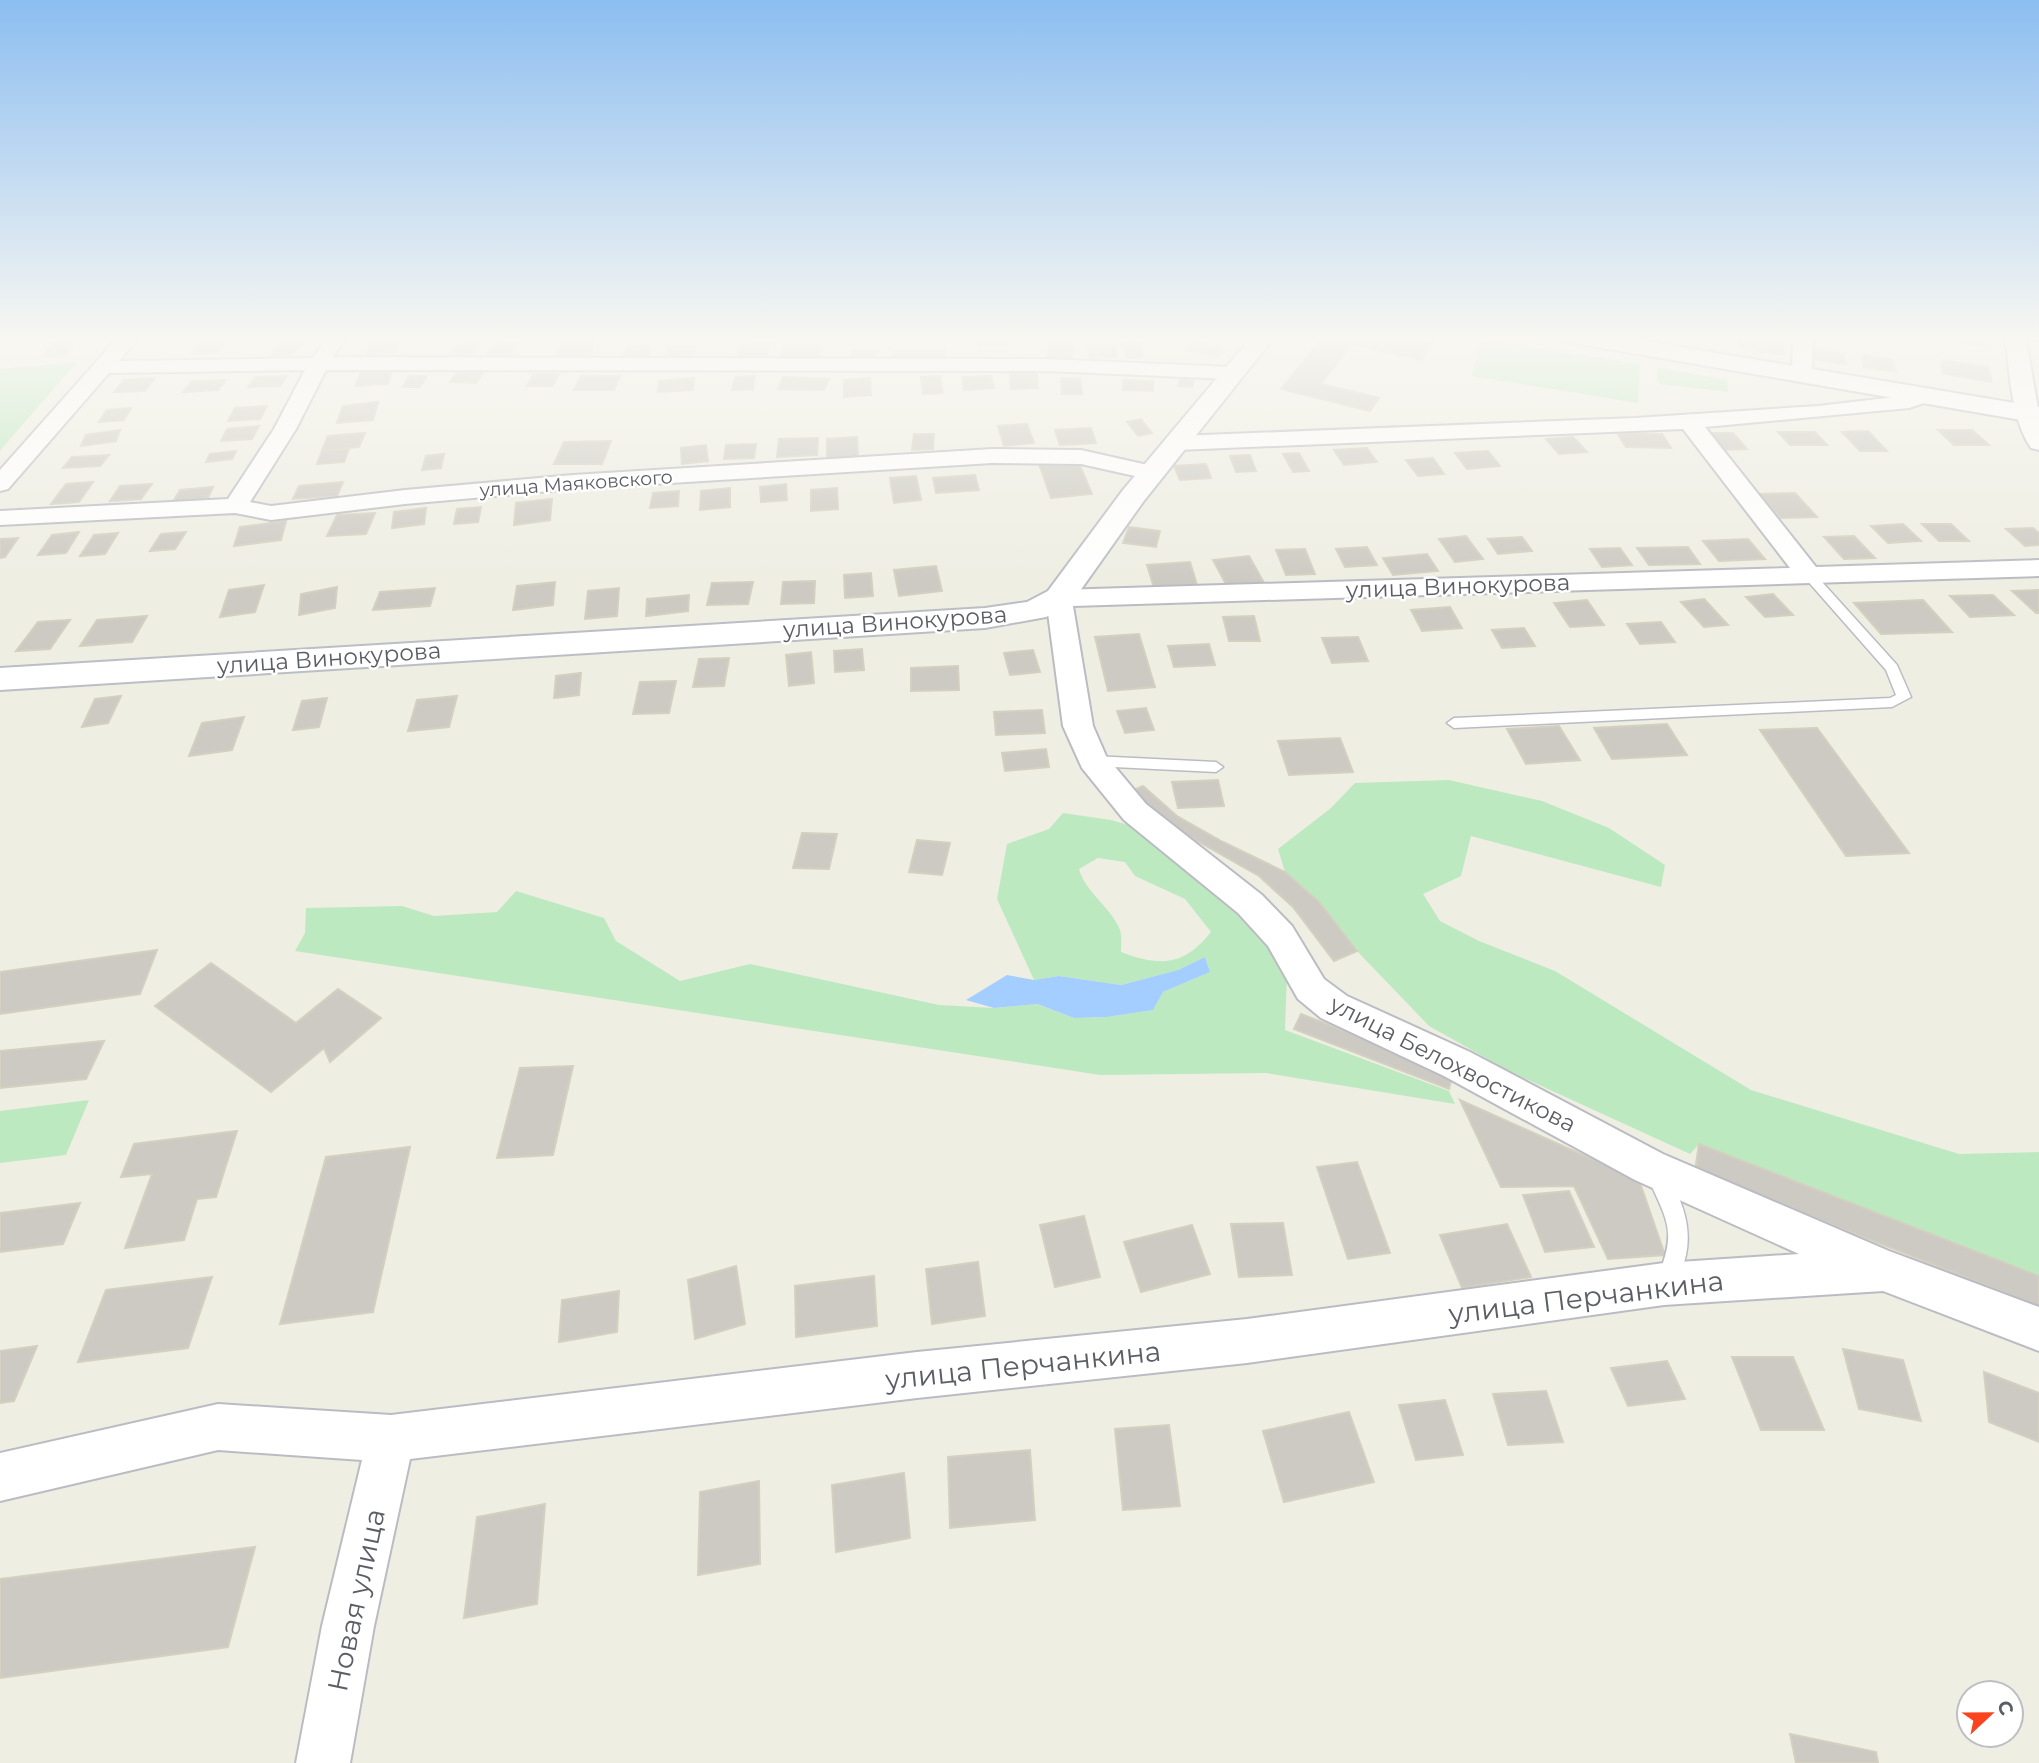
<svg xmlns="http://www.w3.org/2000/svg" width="2039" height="1763" font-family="Montserrat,sans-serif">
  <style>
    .green { fill: #bde9c1; fill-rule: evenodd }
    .water { fill: #a3ceff }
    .building { fill: #cccac2; stroke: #d4d0c0; stroke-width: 2 }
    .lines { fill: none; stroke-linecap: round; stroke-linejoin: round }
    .service-casing { stroke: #bbbcc3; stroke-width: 3 }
    .minor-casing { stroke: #bbbcc3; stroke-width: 4 }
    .tertiary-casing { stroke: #bbbcc3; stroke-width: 4 }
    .secondary-casing { stroke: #bbbec5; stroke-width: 4 }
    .service { fill: #fff; fill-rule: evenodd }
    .minor { fill: #fff; fill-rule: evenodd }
    .tertiary { fill: #fff; fill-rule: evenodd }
    .secondary { fill: #fff; fill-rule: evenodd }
    .labels { text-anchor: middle; stroke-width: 5; stroke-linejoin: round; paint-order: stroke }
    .far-street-label { font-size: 19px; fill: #5b5e65; stroke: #fff }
    .street-label { font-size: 23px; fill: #5b5e65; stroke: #fff }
    .near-street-label { font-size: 28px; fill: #5b5e65; stroke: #fff }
  </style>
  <rect width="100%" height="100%" fill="#efeee3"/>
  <!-- green -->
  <path class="green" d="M 1481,340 L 1640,364 L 1638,403 L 1472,376 Z
    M 77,362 L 4,446 L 0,451 L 0,369 Z
    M 1658,368 L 1727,380 L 1728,392 L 1660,384 L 1657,381 Z
    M 1449,780 L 1542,801 L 1609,828 L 1665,865 L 1661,887 L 1471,836 L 1461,876 L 1423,894 L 1440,921 L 1479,941 L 1555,971 L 1751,1090 L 1959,1154 L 2039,1152 L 2039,1276 L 1699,1144 L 1690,1154 L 1511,1072 L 1429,1026 L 1357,951 L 1319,902 L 1285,872 L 1278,849 L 1331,808 L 1355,783 Z
    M 1063,813 L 1111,820 L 1146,830 L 1254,922 L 1287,972 L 1285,1030 L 1449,1091 L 1455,1104 L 1266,1073 L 1100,1075 L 295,951 L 305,933 L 306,908 L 402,906 L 434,916 L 497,912 L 516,891 L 604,918 L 616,941 L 680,981 L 750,964 L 939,1005 L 994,1008 L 1036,1004 L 1074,1018 L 1107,1017 L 1153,1010 L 1163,992 L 1210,972 L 1205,957 L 1178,970 L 1121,985 L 1059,976 L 1034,980 L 997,899 L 1007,844 L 1049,829 ZM 1098,858 L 1125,862 L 1135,876 L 1185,899 L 1211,932 C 1184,966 1160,967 1121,952 C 1121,945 1122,936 1120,930 C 1111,907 1085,892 1079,869 Z
    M 89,1100 L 66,1155 L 0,1163 L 0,1111 Z"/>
  <!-- water -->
  <path class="water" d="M 1205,957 L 1210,972 L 1163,992 L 1153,1010 L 1107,1017 L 1074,1018 L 1037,1004 L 994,1008 L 966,1000 L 1007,975 L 1034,980 L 1059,976 L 1121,985 L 1178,970 Z"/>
  <!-- building -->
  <path class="building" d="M 1325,335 L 1407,335 L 1434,341 L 1421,360 L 1352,344 L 1321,384 L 1379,398 L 1370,411 L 1281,389 Z
    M 1739,335 L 1784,338 L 1785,355 L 1740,348 Z
    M 1959,335 L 1986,336 L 1987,347 L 1960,342 Z
    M 979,336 L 1008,336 L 1008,346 L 978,346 Z
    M 398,340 L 397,351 L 367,355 L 369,344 Z
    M 77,341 L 66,355 L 42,357 L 53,343 Z
    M 459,342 L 479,342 L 471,356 L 450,356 Z
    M 563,342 L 595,342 L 589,356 L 557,357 Z
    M 1192,342 L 1225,349 L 1219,356 L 1186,349 Z
    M 224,343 L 217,353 L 192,354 L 199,344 Z
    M 281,343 L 303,343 L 292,355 L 270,355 Z
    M 1049,343 L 1073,344 L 1072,357 L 1048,357 Z
    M 494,344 L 517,344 L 509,357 L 485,357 Z
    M 770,344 L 766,359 L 737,359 L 741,345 Z
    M 1123,344 L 1139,344 L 1143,357 L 1127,358 Z
    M 650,345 L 648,356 L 623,357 L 627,346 Z
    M 785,345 L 821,345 L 817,358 L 781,357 Z
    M 1087,345 L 1115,345 L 1117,357 L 1089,358 Z
    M 668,346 L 697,346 L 694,355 L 665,356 Z
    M 853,349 L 877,349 L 875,360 L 850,360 Z
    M 893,350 L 945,350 L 944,360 L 892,360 Z
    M 1814,350 L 1843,354 L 1847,364 L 1817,360 Z
    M 1861,355 L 1893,360 L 1896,372 L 1864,367 Z
    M 1941,360 L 1988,367 L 1992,382 L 1943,374 Z
    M 392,371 L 388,384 L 355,386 L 360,374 Z
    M 457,372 L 483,373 L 476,383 L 450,382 Z
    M 534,374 L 559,374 L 552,386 L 527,386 Z
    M 1010,374 L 1037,374 L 1038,388 L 1011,389 Z
    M 287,376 L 280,386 L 248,387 L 255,377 Z
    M 409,376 L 427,376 L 420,387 L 403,387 Z
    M 581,376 L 620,376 L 614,390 L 574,390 Z
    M 755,376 L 753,389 L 732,390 L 735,377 Z
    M 940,376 L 943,393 L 923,394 L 921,377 Z
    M 991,376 L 994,388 L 964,390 L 962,377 Z
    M 783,377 L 829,379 L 824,390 L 778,389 Z
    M 1181,377 L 1194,379 L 1192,387 L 1178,386 Z
    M 155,378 L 145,391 L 114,392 L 124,380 Z
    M 694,378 L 693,390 L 658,392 L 659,381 Z
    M 870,378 L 871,395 L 844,397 L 844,380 Z
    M 1061,378 L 1080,378 L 1082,394 L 1062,394 Z
    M 226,380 L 218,390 L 183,392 L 192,381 Z
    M 1123,380 L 1153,381 L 1153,391 L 1123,390 Z
    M 378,402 L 373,420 L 337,423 L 343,406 Z
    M 267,406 L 260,419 L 228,421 L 235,408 Z
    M 131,408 L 124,420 L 99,422 L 107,410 Z
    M 1141,419 L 1152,433 L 1138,436 L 1127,422 Z
    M 1027,424 L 1034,443 L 1004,446 L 998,426 Z
    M 259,426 L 252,439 L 221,441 L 227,429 Z
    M 1091,428 L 1096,443 L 1060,445 L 1055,430 Z
    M 120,430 L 116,441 L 81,446 L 86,435 Z
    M 1938,430 L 1972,430 L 1989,445 L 1954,445 Z
    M 1868,431 L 1887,451 L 1860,451 L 1842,432 Z
    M 1778,432 L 1815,432 L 1827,445 L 1790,445 Z
    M 365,433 L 359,447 L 322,450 L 328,436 Z
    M 1617,433 L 1662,434 L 1671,448 L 1626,447 Z
    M 1707,433 L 1733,433 L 1747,449 L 1721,450 Z
    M 914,434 L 934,434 L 933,449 L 912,450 Z
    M 857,437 L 858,457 L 827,459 L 827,439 Z
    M 1573,437 L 1587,452 L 1559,454 L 1546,439 Z
    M 818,438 L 817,455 L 777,457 L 779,439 Z
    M 611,441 L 602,464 L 554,464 L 564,442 Z
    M 756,444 L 754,458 L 724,459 L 726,445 Z
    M 706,445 L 708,461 L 682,464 L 681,448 Z
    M 1367,448 L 1377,462 L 1344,465 L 1334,450 Z
    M 349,449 L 344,462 L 317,464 L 322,451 Z
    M 236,451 L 232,459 L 206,462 L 210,454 Z
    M 1488,451 L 1500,466 L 1467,469 L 1455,453 Z
    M 1299,453 L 1309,471 L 1293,472 L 1283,454 Z
    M 444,454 L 441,468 L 422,470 L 426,456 Z
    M 109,455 L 100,466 L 63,468 L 72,457 Z
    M 1250,455 L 1256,471 L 1236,472 L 1230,456 Z
    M 1433,458 L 1444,474 L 1418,476 L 1406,460 Z
    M 1078,461 L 1092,494 L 1051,498 L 1039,464 Z
    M 1206,464 L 1211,478 L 1180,480 L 1174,466 Z
    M 975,475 L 979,490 L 936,493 L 933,478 Z
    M 916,476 L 921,500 L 894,503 L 890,478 Z
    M 93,482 L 79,502 L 51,504 L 66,484 Z
    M 343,482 L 337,496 L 293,499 L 299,486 Z
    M 152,484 L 141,499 L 110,501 L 120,486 Z
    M 786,484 L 787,500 L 761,502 L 760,487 Z
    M 213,487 L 207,500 L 172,503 L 180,490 Z
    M 730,488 L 730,507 L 700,510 L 701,491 Z
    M 837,488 L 838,509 L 811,511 L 811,490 Z
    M 679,491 L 678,506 L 650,508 L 653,493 Z
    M 1795,493 L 1817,517 L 1781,518 L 1759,494 Z
    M 552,499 L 550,520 L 514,525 L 516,503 Z
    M 481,507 L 478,522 L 454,524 L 457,509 Z
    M 426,508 L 424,524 L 392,528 L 394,512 Z
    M 375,513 L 366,534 L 327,536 L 337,515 Z
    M 286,521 L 281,540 L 234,546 L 240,527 Z
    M 1903,524 L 1921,541 L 1888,543 L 1871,526 Z
    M 1922,524 L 1951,524 L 1969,541 L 1939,541 Z
    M 1129,527 L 1160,531 L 1156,547 L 1123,543 Z
    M 2033,528 L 2039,533 L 2039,545 L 2025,546 L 2006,529 Z
    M 79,532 L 66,553 L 38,555 L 52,535 Z
    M 186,532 L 175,549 L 150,551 L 161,534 Z
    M 118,533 L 105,554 L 80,556 L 94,535 Z
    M 1466,536 L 1483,559 L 1455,562 L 1439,539 Z
    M 1854,536 L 1875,558 L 1844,559 L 1824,537 Z
    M 1522,537 L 1532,551 L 1498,554 L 1488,539 Z
    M 18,538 L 5,557 L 0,558 L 0,539 Z
    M 1748,539 L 1765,559 L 1719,561 L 1703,541 Z
    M 1367,547 L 1377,565 L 1345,567 L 1336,549 Z
    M 1688,547 L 1700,564 L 1649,565 L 1637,548 Z
    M 1620,548 L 1632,565 L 1602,567 L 1590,549 Z
    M 1305,549 L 1315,574 L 1286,575 L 1276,550 Z
    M 1427,554 L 1438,571 L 1393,575 L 1383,558 Z
    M 1249,556 L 1264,583 L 1228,588 L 1213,560 Z
    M 1190,562 L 1198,588 L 1155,591 L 1147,565 Z
    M 936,566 L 942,591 L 899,596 L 894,570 Z
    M 871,573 L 873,596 L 845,598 L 844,575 Z
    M 815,581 L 814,603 L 781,604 L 783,582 Z
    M 555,582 L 553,605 L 513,610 L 517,586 Z
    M 753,582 L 748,604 L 707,605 L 712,583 Z
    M 264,585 L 255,612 L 220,617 L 229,590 Z
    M 337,587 L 335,608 L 299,615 L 301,594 Z
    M 435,588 L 430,606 L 373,610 L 380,592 Z
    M 619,588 L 617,616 L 585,619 L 588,591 Z
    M 2039,590 L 2039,613 L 2036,613 L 2012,591 Z
    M 1773,594 L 1793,615 L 1765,617 L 1746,597 Z
    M 689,595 L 688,611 L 646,616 L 647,599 Z
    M 1993,595 L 2014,615 L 1970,617 L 1950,596 Z
    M 1704,599 L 1728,625 L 1704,627 L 1681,602 Z
    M 1587,600 L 1604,625 L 1570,627 L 1554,603 Z
    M 1923,600 L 1952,632 L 1881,634 L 1854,603 Z
    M 1450,607 L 1462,628 L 1422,631 L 1411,610 Z
    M 147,616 L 132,642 L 80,646 L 97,620 Z
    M 1254,616 L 1260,641 L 1229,641 L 1223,617 Z
    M 70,620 L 50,649 L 16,651 L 38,622 Z
    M 1661,622 L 1675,642 L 1640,644 L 1627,624 Z
    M 1524,628 L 1535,646 L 1502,648 L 1492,630 Z
    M 1139,634 L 1155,687 L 1108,691 L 1095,637 Z
    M 1358,637 L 1368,661 L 1332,663 L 1322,638 Z
    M 1209,644 L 1215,665 L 1174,667 L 1168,646 Z
    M 862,649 L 864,670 L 835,672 L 834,651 Z
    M 1033,650 L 1040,672 L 1010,675 L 1004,653 Z
    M 811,652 L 814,683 L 789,686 L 786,655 Z
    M 729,658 L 724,686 L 693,687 L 699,659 Z
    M 958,666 L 959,690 L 911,691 L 911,668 Z
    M 581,673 L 579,695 L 554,698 L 556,676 Z
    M 676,681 L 669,713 L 633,714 L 640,682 Z
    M 121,696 L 108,723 L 82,727 L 95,699 Z
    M 457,696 L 449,727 L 408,731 L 417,700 Z
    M 327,698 L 319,727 L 293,730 L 302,701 Z
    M 1146,708 L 1154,730 L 1125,733 L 1117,711 Z
    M 1042,710 L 1045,733 L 996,735 L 994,712 Z
    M 244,717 L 232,750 L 189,756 L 202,723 Z
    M 1667,724 L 1687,755 L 1612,759 L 1594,728 Z
    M 1559,726 L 1580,760 L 1526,764 L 1507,729 Z
    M 1817,728 L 1909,853 L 1846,856 L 1760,730 Z
    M 1340,738 L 1353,772 L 1289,775 L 1278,741 Z
    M 1046,749 L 1049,767 L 1005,771 L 1002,753 Z
    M 1218,780 L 1224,806 L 1178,808 L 1172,782 Z
    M 1143,786 L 1177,816 L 1223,842 L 1285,872 L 1319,902 L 1357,951 L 1334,961 L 1293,907 L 1259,876 L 1169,825 L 1125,794 Z
    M 802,833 L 837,834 L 829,869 L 793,868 Z
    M 917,840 L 950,843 L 942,875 L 909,872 Z
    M 157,950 L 140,994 L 0,1014 L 0,972 Z
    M 211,963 L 296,1023 L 338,989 L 381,1018 L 330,1062 L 324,1048 L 271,1092 L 155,1006 Z
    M 1301,1014 L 1453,1073 L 1449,1089 L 1294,1029 Z
    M 104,1041 L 86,1079 L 0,1088 L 0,1051 Z
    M 573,1066 L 553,1155 L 497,1158 L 520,1068 Z
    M 1460,1100 L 1639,1180 L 1665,1255 L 1608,1259 L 1574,1186 L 1501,1187 Z
    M 237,1131 L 216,1197 L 197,1199 L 184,1240 L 125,1248 L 152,1174 L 121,1177 L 134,1144 Z
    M 1699,1144 L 2039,1276 L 2039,1306 L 1695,1171 Z
    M 410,1147 L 373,1312 L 280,1324 L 326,1157 Z
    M 1357,1162 L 1390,1253 L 1348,1259 L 1317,1167 Z
    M 1569,1191 L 1594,1247 L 1545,1252 L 1523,1195 Z
    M 80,1203 L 63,1244 L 0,1252 L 0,1213 Z
    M 1084,1216 L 1100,1277 L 1055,1287 L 1040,1225 Z
    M 1283,1223 L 1292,1275 L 1239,1277 L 1231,1224 Z
    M 1507,1224 L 1531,1277 L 1462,1288 L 1440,1235 Z
    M 1192,1225 L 1210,1274 L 1141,1292 L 1124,1242 Z
    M 978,1262 L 985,1316 L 932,1324 L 926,1269 Z
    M 736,1266 L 745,1324 L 695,1339 L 688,1280 Z
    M 874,1276 L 877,1326 L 796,1337 L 795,1286 Z
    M 212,1277 L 188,1348 L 78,1362 L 106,1290 Z
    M 619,1291 L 617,1332 L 559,1342 L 562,1300 Z
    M 37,1346 L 14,1401 L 0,1403 L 0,1351 Z
    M 1843,1349 L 1903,1360 L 1921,1421 L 1859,1409 Z
    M 1732,1357 L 1793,1357 L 1824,1430 L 1761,1430 Z
    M 1667,1361 L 1685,1399 L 1628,1406 L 1611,1368 Z
    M 1984,1372 L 2039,1393 L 2039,1442 L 1989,1422 Z
    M 1546,1391 L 1563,1442 L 1508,1445 L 1493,1394 Z
    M 1445,1400 L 1463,1455 L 1416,1460 L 1399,1405 Z
    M 1349,1412 L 1374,1482 L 1284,1502 L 1263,1431 Z
    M 1169,1425 L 1180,1506 L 1123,1510 L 1115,1429 Z
    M 1030,1450 L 1035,1520 L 950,1528 L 948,1457 Z
    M 904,1473 L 910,1538 L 836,1552 L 832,1485 Z
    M 759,1481 L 760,1564 L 698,1575 L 700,1492 Z
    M 545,1504 L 537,1604 L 464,1618 L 477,1517 Z
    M 255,1547 L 228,1647 L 0,1678 L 0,1579 Z
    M 1790,1734 L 1876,1752 L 1878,1763 L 1796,1763 Z"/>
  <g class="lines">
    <defs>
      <path id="service" d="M 1809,571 L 1813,572 L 1897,665 L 1911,697 L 1892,707 L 1454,728 L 1447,723 L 1454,718 L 1890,698 L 1896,695 L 1886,670 L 1805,578 L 1803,575 Z
        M 1093,756 L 1216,762 L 1223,767 L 1216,772 L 1093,766 L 1086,761 Z
        M 1659,1171 C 1668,1175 1672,1183 1676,1191 C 1692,1225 1692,1254 1674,1286 L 1667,1289 L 1660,1286 L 1657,1279 C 1676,1232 1669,1224 1649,1180 L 1652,1174 Z"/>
      <path id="minor" d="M 120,335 L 141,335 L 119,361 L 313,358 L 328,335 L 348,335 L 333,357 L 1047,359 L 1231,367 L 1238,369 L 1241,373 L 1238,377 L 1231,379 L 1047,371 L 326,370 L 296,429 L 250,502 L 271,506 L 405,490 L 573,475 L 992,449 L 1081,450 L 1161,468 L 1165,473 L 1161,478 L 1153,480 L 1081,464 L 992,463 L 573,489 L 405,504 L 271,520 L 235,513 L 0,525 L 0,511 L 228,499 L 274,429 L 305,370 L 109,373 L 8,489 L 0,491 L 0,470 Z
        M 1793,335 L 1813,335 L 1812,375 L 1809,379 L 1795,379 L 1792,375 Z
        M 2005,335 L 2025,335 L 2039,414 L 2039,450 L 2031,448 C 2010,417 2010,370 2005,335 Z
        M 1919,391 L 1927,392 L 1930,397 L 1927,402 L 1909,408 L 1705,427 L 1816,567 L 2039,560 L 2039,576 L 1073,606 L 1093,726 L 1106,756 L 1146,804 L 1262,895 L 1292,926 L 1324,979 L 1347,996 L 1470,1052 L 1663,1154 L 1889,1251 L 2039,1307 L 2039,1351 L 1883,1291 L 1664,1305 L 1247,1363 L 917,1398 L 410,1459 L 374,1626 L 350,1763 L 296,1763 L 322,1626 L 362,1460 L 218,1450 L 0,1501 L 0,1453 L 218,1404 L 391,1415 L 917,1352 L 1247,1319 L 1664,1263 L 1799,1254 L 1635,1180 L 1444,1076 L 1321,1018 L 1298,999 L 1268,946 L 1238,913 L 1124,820 L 1082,768 L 1063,726 L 1046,598 L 1050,592 L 1059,590 L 1790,568 L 1683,429 L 1178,450 L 1170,448 L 1167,443 L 1170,438 L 1178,436 L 1635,418 L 1818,406 L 1904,396 Z"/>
      <path id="tertiary" d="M 1557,335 L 1609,335 L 2039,407 L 2039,423 L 1568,342 L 1560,340 Z"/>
      <path id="secondary" d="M 1253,335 L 1276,335 L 1143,502 L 1070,605 L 1046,617 L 985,628 L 0,690 L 0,668 L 985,608 L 1027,602 L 1048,591 L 1123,490 Z"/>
    </defs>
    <!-- service casing -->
    <use href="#service" class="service-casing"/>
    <!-- minor casing -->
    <use href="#minor" class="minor-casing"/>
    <!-- tertiary casing -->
    <use href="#tertiary" class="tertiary-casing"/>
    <!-- secondary casing -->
    <use href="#secondary" class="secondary-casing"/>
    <!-- service -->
    <use href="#service" class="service"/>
    <!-- minor -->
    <use href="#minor" class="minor"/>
    <!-- tertiary -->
    <use href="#tertiary" class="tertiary"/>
    <!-- secondary -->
    <use href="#secondary" class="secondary"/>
  </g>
  <!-- sky -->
  <linearGradient id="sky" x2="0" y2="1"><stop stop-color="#8cbef1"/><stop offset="0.58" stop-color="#f8f7f2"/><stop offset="1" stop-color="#f8f7f2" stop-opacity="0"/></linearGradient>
  <rect width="2039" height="582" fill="url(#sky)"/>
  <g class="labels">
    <!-- far-street labels -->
    <g class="far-street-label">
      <text transform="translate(576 483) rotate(-4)" y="7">улица Маяковского</text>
    </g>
    <!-- street labels -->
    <g class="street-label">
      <text transform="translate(1458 586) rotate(-2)" y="8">улица Винокурова</text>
      <text transform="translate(895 622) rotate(-4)" y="8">улица Винокурова</text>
      <text transform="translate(329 658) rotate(-4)" y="8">улица Винокурова</text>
      <text transform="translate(1453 1064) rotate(27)" y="8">улица Белохвостикова</text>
    </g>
    <!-- near-street labels -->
    <g class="near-street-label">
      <text transform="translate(1586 1297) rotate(-7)" y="10">улица Перчанкина</text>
      <text transform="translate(1023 1365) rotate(-6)" y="10">улица Перчанкина</text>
      <text transform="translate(356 1600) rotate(-78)" y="10">Новая улица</text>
    </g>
  </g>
  <!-- north arrow -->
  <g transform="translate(1990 1714) rotate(68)"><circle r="33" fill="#ffffff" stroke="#bdbfc1" stroke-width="2"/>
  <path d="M0-5L12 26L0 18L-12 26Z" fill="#f9441f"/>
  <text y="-10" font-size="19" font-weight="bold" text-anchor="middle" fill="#5b5e65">С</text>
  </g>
</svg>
